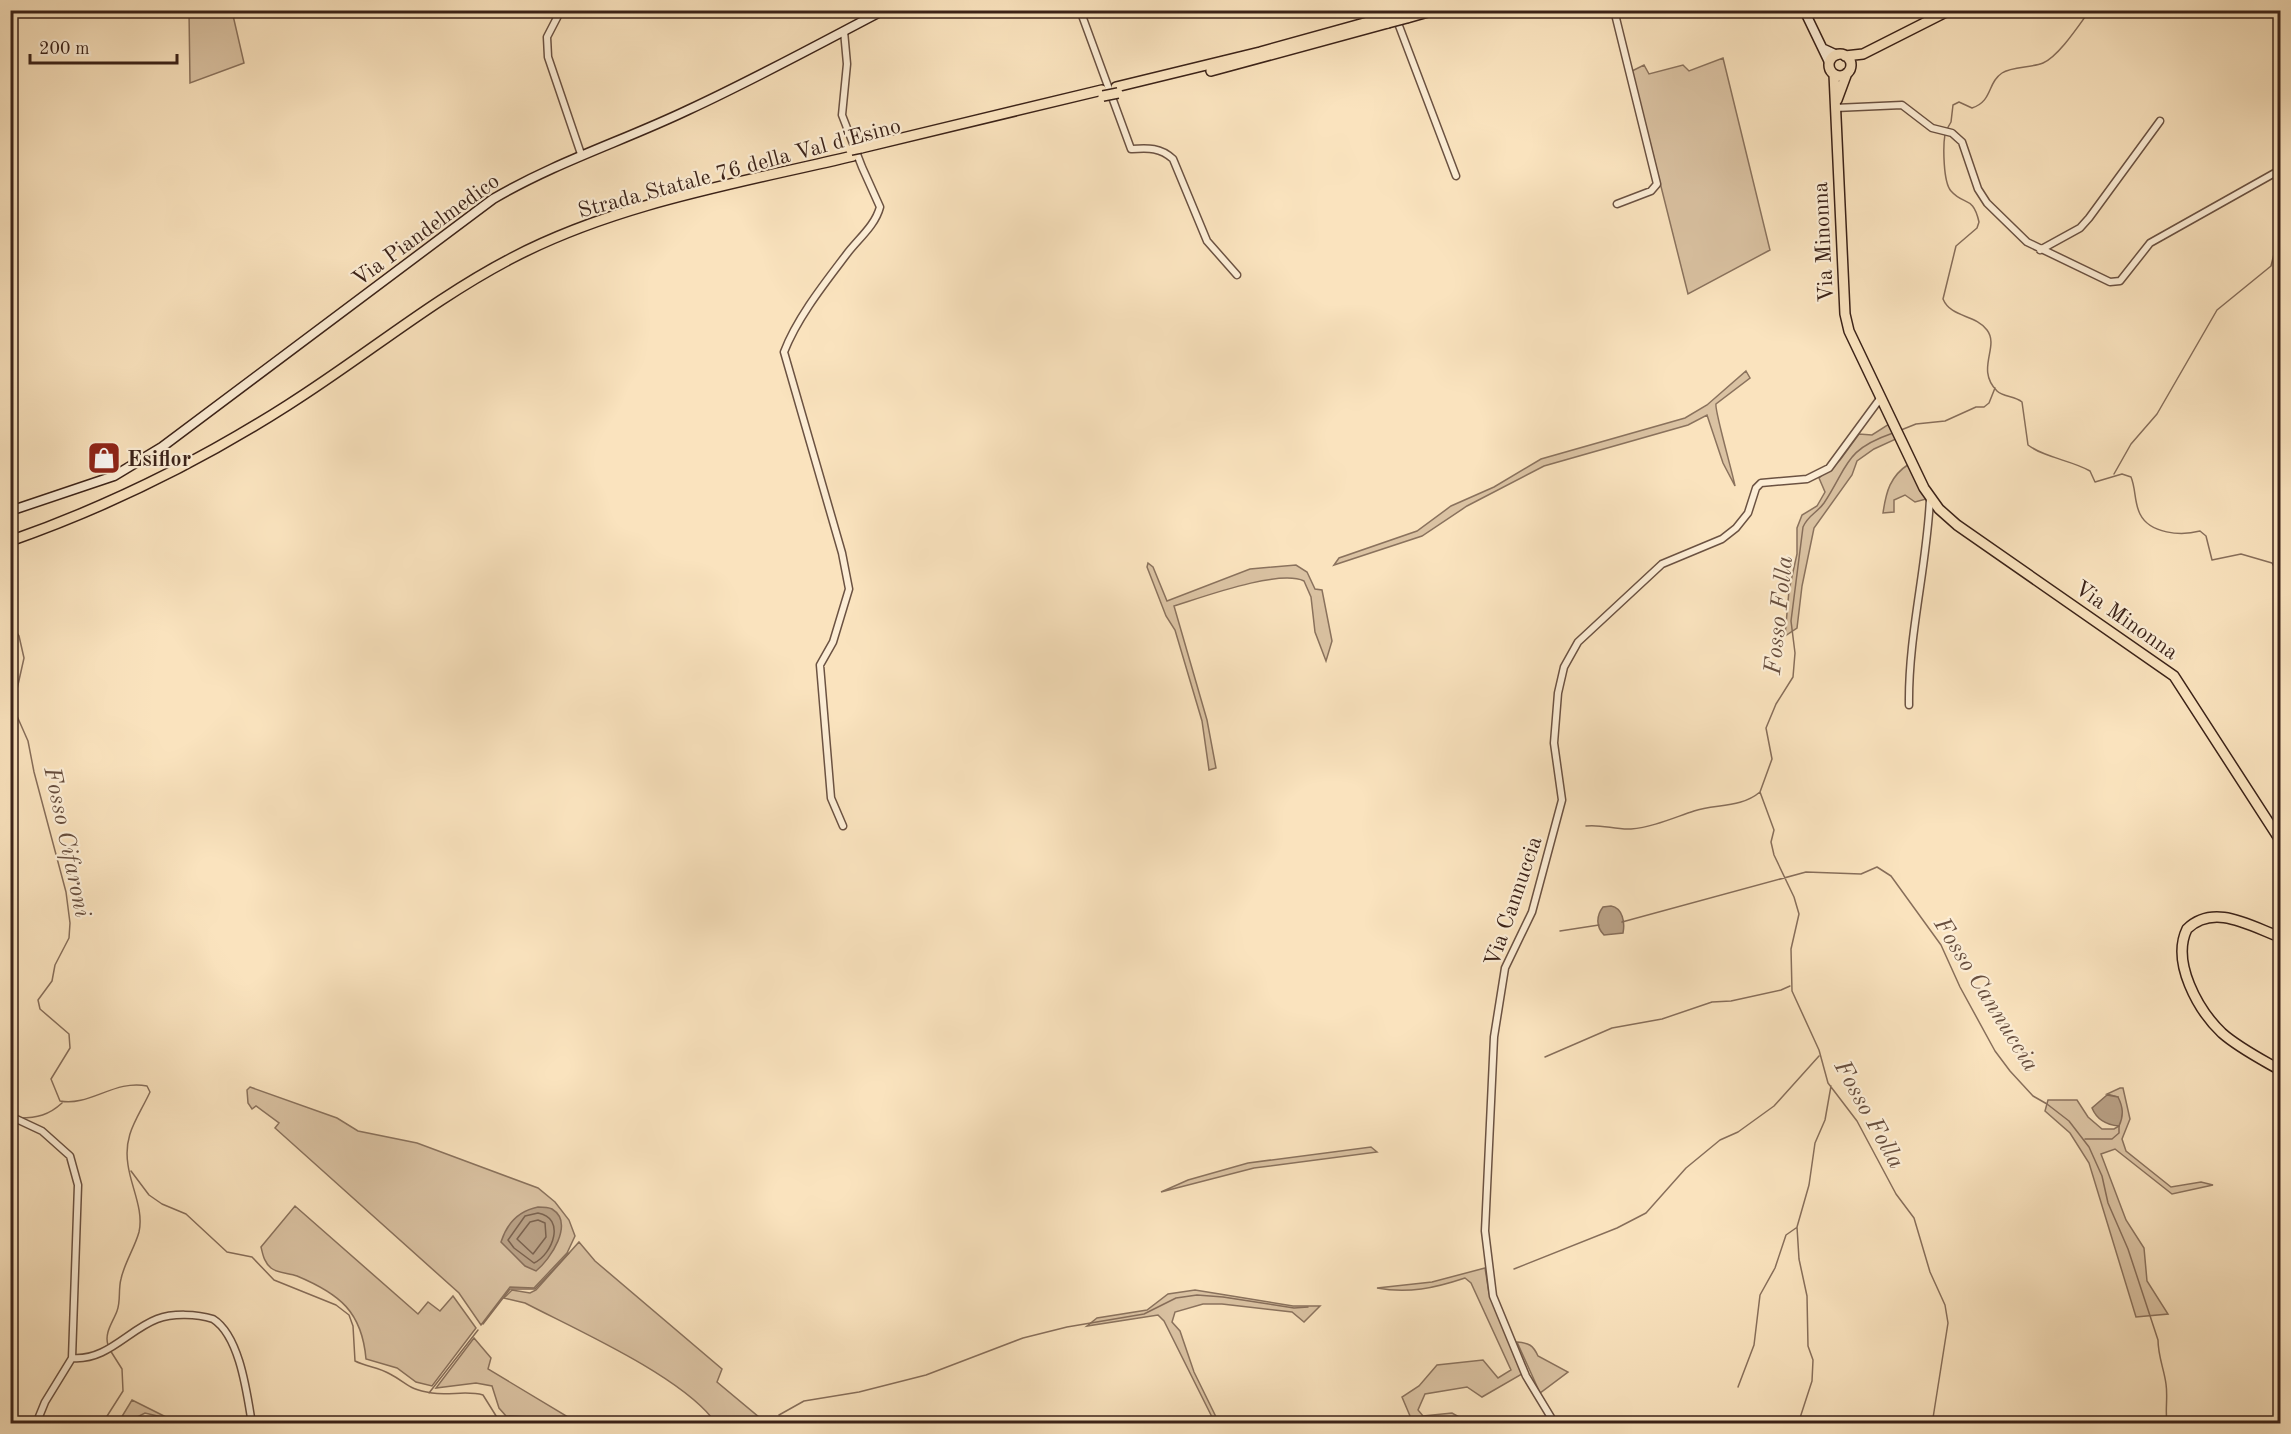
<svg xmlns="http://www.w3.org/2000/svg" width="2291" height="1434" font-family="'Old Standard TT',serif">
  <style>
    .green { fill: #dac2a2; stroke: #8a725d; stroke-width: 1.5 }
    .water { fill: #b9a186; stroke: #876e5a; stroke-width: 1.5 }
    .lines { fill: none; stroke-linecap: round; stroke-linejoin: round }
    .shore { stroke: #7a624f; stroke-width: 1.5 }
    .stream { stroke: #876e5a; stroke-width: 1.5 }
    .minor-casing { stroke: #6b5242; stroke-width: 9 }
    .secondary-casing { stroke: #3b2218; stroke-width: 11 }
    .primary-casing { stroke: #3b2218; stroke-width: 12 }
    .trunk-casing { stroke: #3b2218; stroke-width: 12 }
    .minor { stroke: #fcedd5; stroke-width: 6 }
    .secondary { stroke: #fcedd5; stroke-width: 8 }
    .primary { stroke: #fae3be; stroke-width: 9 }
    .trunk { stroke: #fae3be; stroke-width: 9 }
    .trunk-bridge-casing { stroke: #3b2218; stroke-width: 12; stroke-linecap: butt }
    .trunk-bridge { stroke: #fae3be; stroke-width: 9 }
    .labels { text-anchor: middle; stroke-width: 4.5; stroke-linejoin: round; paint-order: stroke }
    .street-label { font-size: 22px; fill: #3b2218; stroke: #fcedd5 }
    .poi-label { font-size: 22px; font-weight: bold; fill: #3b2218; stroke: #fcedd5; text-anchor: start }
    .water-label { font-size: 24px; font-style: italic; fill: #674e3e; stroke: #fcedd5 }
  </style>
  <rect width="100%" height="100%" fill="#fae3be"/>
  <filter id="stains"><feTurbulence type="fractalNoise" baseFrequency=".00333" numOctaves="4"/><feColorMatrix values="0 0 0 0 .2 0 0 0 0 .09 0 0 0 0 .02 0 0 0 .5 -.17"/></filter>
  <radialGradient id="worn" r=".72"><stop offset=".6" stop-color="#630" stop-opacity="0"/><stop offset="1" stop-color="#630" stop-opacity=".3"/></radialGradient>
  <!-- green -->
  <path class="green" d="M 189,11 L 232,11 L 244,63 L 190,83 Z
    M 1723,58 L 1770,250 L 1688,294 L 1632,71 L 1644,65 L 1649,74 L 1683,65 L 1689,71 Z
    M 1746,371 L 1750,378 L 1716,404 C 1714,409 1733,474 1735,486 L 1723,463 L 1707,415 L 1688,425 L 1544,466 L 1467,506 L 1422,536 L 1334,565 L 1339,558 L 1417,531 L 1451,506 L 1494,487 L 1541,459 L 1685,418 L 1707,405 Z
    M 1889,424 L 1896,439 L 1874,449 L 1857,461 L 1852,475 L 1814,528 L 1802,586 L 1797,628 L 1785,636 L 1789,590 L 1797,554 L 1797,528 L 1802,515 L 1817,506 L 1825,492 L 1819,478 L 1840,460 L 1859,434 L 1872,435 Z
    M 1909,464 L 1926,499 L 1915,502 L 1905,495 L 1894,500 L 1894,512 L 1883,513 C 1886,492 1890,476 1909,464 Z
    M 1148,563 L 1153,567 L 1167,601 L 1250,569 L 1296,565 L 1307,572 L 1315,589 L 1322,590 L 1332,641 L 1326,661 L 1315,632 L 1311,597 L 1304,581 C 1279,569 1203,597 1174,606 L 1207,720 L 1216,768 L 1209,770 L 1202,721 L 1175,630 L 1166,616 L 1147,567 Z
    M 250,1087 L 337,1118 L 358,1131 L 417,1143 L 538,1188 L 555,1202 L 569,1220 L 575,1236 L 567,1253 L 534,1288 L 510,1287 L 481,1325 L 459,1293 L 275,1128 L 279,1123 L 256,1106 L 252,1109 L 248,1103 L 247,1090 Z
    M 2120,1088 L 2123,1088 L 2130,1119 L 2122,1139 L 2126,1151 L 2171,1187 L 2201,1182 L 2213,1185 L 2172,1194 L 2115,1149 L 2101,1154 L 2126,1220 L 2144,1248 L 2147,1281 L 2168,1314 L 2136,1317 L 2089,1163 L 2070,1133 L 2045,1111 L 2048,1100 L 2077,1100 L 2088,1117 L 2102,1129 L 2114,1129 L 2119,1126 L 2118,1097 L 2107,1094 Z
    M 1371,1147 L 1377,1152 L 1254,1168 L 1161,1192 L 1188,1180 L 1248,1163 Z
    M 295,1206 L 418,1314 L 428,1302 L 440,1311 L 453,1296 L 476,1328 L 432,1386 L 416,1382 L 397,1368 L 366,1359 C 362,1312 340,1294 297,1276 C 289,1273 277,1273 271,1268 C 264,1262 263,1255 261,1247 Z
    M 579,1242 L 595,1261 L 722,1369 L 717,1382 L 766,1423 L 709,1423 L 712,1418 C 676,1374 577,1330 525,1303 L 504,1298 L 512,1290 L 530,1293 L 536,1290 Z
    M 1485,1268 L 1489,1293 L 1522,1374 L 1482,1397 L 1467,1387 L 1425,1394 L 1418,1410 L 1423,1416 L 1452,1413 L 1463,1419 L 1458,1423 L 1413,1423 L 1402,1397 L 1419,1386 L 1437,1365 L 1483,1360 L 1498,1378 L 1511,1370 L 1471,1283 L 1465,1278 C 1435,1288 1408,1294 1377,1288 L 1432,1282 Z
    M 1195,1290 L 1293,1306 L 1320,1306 L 1304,1322 L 1292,1312 L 1222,1304 L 1203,1304 L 1175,1312 L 1172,1322 L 1180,1331 L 1194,1372 L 1219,1423 L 1215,1423 L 1164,1321 L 1158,1315 L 1087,1326 L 1097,1318 L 1147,1310 L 1168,1294 Z
    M 474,1338 L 491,1358 L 488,1369 L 578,1423 L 535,1423 L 530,1417 L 506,1416 L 499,1408 L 492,1386 L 476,1383 L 436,1388 Z
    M 1517,1342 C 1529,1343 1533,1345 1538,1356 L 1568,1372 L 1540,1393 Z
    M 132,1400 L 170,1419 L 145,1413 L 133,1419 L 131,1423 L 118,1423 Z"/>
  <!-- water -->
  <path class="water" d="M 1611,906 C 1623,908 1625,923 1623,933 L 1604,935 C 1596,927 1596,916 1603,907 Z
    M 2107,1095 L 2118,1097 C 2123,1107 2124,1115 2119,1126 C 2107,1125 2097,1120 2092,1108 Z
    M 538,1207 C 541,1207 548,1207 552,1209 C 575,1223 550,1260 536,1271 L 525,1266 L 501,1242 C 507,1223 518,1211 538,1207 Z"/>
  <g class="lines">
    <!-- shore -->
    <path class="shore" d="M 538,1213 C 566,1218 553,1254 534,1263 L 514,1248 L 508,1240 L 525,1216 Z
      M 538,1220 L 545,1223 L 546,1237 L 533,1254 L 517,1239 L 530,1222 Z"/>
    <!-- stream -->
    <path class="stream" d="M 10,22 L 17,10
      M 1947,129 L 1951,122 L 1953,105 L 1959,102 L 1972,108 C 1993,101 1987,83 2002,73 C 2012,66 2031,68 2043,63 C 2059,56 2079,25 2090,10
      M 1945,134 C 1943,146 1943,182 1951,191 C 1964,206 1973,195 1979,222 L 1977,228 L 1956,246 L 1943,299 C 1951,318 1975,314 1987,330 C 2000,347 1975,369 1997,391 C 2003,397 2015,396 2022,402 L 2028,445 C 2045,458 2071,460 2090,471 L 2095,482 L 2122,474 L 2131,477 C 2136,489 2134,502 2140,514 C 2150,534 2181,536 2200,531 L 2206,536 L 2212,560 L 2241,554 L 2272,563 L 2280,577
      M 1901,430 L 1916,424 L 1945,421 L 1976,407 L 1984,407 L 1989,403 L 1995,388
      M 1893,433 C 1844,450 1849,465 1824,503 C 1817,513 1808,515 1803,527 L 1791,621 L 1795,653 L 1793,677 L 1776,704 L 1766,728 L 1772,759 L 1760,792 L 1774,830 L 1771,842 L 1774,855 L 1794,897 L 1799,914 L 1791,949 L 1792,991 L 1819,1050 L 1828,1083 L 1857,1121 L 1896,1194 L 1914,1218 L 1930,1272 L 1945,1305 L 1948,1323 L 1933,1418
      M 2114,474 L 2131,444 L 2157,414 L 2217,310 L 2271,266 L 2274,254 L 2280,248
      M 10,622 L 19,636 L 24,658 L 13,707 L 28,741 L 34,772 L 66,892 L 70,923 L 69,938 L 55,965 L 52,981 L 38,1000 L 40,1009 L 69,1034 L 70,1048 L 51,1079 L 60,1101 C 89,1107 115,1079 147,1086 L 150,1092 C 138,1118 123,1134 128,1165 C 131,1187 144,1210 139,1232 C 135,1247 124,1264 121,1279 C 118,1290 121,1301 117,1311 C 113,1322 104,1333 108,1345
      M 1586,826 C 1602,824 1615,830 1631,829 C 1653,827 1673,818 1694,811 C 1716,804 1741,808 1760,792
      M 1622,922 L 1806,872 L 1861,874 L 1877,867 L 1891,876 L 1941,945 L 1960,987 L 1995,1051 L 2010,1071 L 2033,1096 L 2047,1104 L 2069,1121 L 2089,1147 L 2102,1176 L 2108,1203 L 2128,1249 L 2158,1340 C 2158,1356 2164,1369 2166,1384 C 2168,1397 2165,1410 2167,1424
      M 1560,931 L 1599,925
      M 1545,1057 L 1612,1028 L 1662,1019 L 1712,1002 L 1731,1001 L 1781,990 L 1790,986
      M 20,1118 C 37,1118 49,1115 62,1103
      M 2085,1139 L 2112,1139 L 2119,1133 L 2119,1126
      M 131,1171 L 149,1195 L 162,1204 L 186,1214 L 227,1252 L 252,1257 L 274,1280 L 336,1305 L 349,1315 L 353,1326 L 355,1361 C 367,1367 379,1367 390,1374 C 409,1384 407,1389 432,1393 C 449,1396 466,1390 483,1395 L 498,1419 L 526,1424
      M 1514,1269 L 1617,1228 L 1646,1213 L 1686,1168 L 1720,1140 L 1738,1132 L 1774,1106 L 1819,1056
      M 483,1324 L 510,1289 L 535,1289 L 569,1253
      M 1738,1387 L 1754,1345 L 1760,1295 L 1775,1268 L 1786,1235 L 1796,1228
      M 429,1393 L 478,1330
      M 779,1415 L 804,1401 L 859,1392 L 926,1375 L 1023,1338 L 1067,1327 L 1144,1314 L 1176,1298 L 1197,1295 L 1223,1297 L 1294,1308 L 1308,1307
      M 102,1424 L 123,1391 L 122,1369 L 110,1350
      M 770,1424 L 775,1421
      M 1798,1424 L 1812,1381 L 1813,1360 L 1808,1346 L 1807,1296 L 1799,1259 L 1797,1227 L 1809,1185 L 1815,1143 L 1825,1120 L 1831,1086"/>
    <defs>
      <path id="minor" d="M 561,10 L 547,37 L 548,57 L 581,154
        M 1080,10 L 1131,149 C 1148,148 1160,147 1173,159 L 1207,241 L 1237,275
        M 1393,10 L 1456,176
        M 1614,10 L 1657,184 L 1651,191 L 1617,204
        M 1835,108 L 1902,105 L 1932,128 L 1952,133 L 1962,142 L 1978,189 L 1987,203 L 2027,242 L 2110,282 L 2120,281 L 2150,243 L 2280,170
        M 2040,250 L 2080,228 L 2089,218 L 2160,121
        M 1909,705 C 1908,635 1927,567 1930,498
        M 843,826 L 831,798 L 820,665 L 833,642 L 849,589 L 842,553 L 784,352 C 797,318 824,284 846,255 C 858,239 875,226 880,207 L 862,167 L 842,115 L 847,64 L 844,31
        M 10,1116 L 42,1131 L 70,1156 L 78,1185 L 72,1358 L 45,1402 L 36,1424
        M 72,1358 C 107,1361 128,1330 157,1319 C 173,1313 197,1314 213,1319 C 240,1336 247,1394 252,1424
        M 1555,1424 L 1526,1376 L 1493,1296 L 1485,1231 L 1494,1037 L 1505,968 L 1532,912 L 1562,800 L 1554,743 L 1558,693 L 1564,667 L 1578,642 L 1662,564 L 1722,539 L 1736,528 L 1748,513 L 1756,488 L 1761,483 L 1807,479 L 1829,468 L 1879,400"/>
      <path id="secondary" d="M 1804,10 L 1829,62
        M 1824,49 L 1837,55
        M 10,511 L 114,476 L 162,447 L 493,199 C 556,162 623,141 688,110 C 755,79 819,44 884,10"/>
      <path id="primary" d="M1829 65a11 11 0 1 1 22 0a11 11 0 1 1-22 0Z
        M 1845,56 L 1863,54 L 1950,10
        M 1834,74 L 1845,314 L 1849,331 L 1924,488 L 1939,509 L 1957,525 L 2174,676 L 2280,840
        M 1837,100 L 1847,73
        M 2280,937 C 2250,926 2214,903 2187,929 C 2171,962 2198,1010 2222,1033 C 2239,1048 2261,1059 2280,1070"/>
      <path id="trunk" d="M 1407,18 L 1435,10
        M 1211,71 L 1388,23
        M 1116,87 L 1260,52 L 1386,17
        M 861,148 L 1102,90
        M 10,541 C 107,507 202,460 288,405 C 364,357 433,299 512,258 C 617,203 739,183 853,156"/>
    </defs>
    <!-- minor casing -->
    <use href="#minor" class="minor-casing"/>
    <!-- secondary casing -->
    <use href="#secondary" class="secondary-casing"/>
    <!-- primary casing -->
    <use href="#primary" class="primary-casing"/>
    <!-- trunk casing -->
    <use href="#trunk" class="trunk-casing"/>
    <!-- minor -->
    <use href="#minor" class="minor"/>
    <!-- secondary -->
    <use href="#secondary" class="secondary"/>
    <!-- primary -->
    <use href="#primary" class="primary"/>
    <!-- trunk -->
    <use href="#trunk" class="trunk"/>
    <defs>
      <path id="trunk-bridge" d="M 1386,17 L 1405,12
        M 1388,23 L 1407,18
        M 1103,96 L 1118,93
        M 851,150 L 861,148"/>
    </defs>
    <!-- trunk-bridge casing -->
    <use href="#trunk-bridge" class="trunk-bridge-casing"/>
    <!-- trunk-bridge -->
    <use href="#trunk-bridge" class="trunk-bridge"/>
  </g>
  <!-- icons -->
  <defs>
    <symbol id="shop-square" viewBox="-11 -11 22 22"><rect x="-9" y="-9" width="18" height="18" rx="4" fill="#8f2418" stroke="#fcedd5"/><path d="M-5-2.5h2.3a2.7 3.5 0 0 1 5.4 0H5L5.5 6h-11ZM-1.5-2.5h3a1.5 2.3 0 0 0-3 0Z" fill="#fff"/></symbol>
  </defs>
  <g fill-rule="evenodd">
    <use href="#shop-square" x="85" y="439" width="38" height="38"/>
  </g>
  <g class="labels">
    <!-- street labels -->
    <g class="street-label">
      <text transform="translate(739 167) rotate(-15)" y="8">Strada Statale 76 della Val d'Esino</text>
      <text transform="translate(425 229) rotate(-36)" y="8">Via Piandelmedico</text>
      <text transform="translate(1822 242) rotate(-93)" y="8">Via Minonna</text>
      <text transform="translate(2127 619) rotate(35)" y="8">Via Minonna</text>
      <text transform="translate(1512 901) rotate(-71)" y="8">Via Cannuccia</text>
    </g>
    <!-- poi labels -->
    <g class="poi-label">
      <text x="127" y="466">Esiflor</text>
    </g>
    <!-- water labels -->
    <g class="water-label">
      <text transform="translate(1778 615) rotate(-84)" y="8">Fosso Folla</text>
      <text transform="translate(68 842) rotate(78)" y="8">Fosso Cifaroni</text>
      <text transform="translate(1987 994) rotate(58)" y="8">Fosso Cannuccia</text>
      <text transform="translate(1870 1114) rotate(61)" y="8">Fosso Folla</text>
    </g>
  </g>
  <!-- margin -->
  <rect width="2291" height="1434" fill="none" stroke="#fae3be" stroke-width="36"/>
  <rect x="12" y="12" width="2267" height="1410" fill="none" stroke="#3b2218" stroke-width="3"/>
  <rect x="18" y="18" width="2255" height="1398" fill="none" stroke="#3b2218" stroke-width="1.5"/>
  <!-- scale -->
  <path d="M30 54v9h147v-9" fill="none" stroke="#3b2218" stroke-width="3"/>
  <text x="39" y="54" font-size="18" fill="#3b2218" stroke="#fcedd5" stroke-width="4.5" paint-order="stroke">200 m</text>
  <rect width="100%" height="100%" filter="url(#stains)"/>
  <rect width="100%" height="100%" fill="url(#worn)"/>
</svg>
